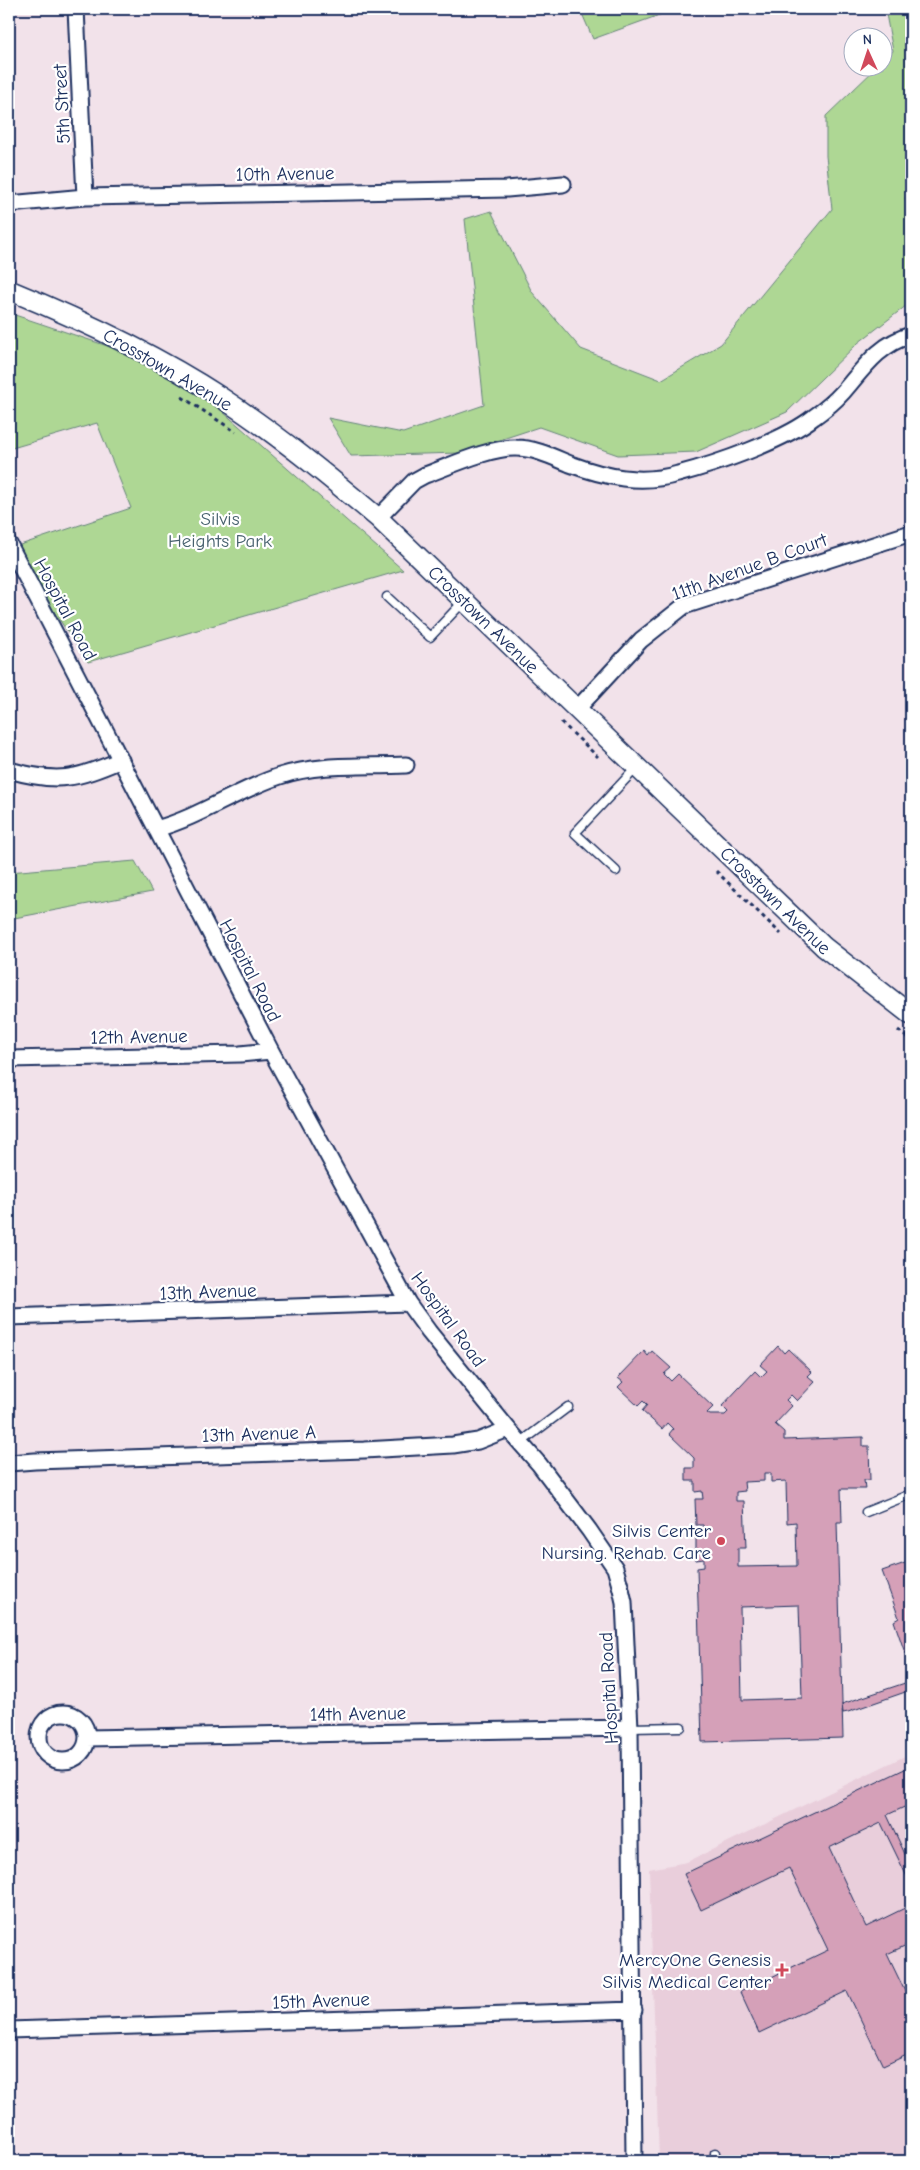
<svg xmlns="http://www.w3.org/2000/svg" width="920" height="2170" font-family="'Comic Neue',sans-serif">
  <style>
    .built { fill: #e9cedb }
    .green { fill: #aed794; stroke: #648379 }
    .building { fill: #d5a0b8; stroke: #1b2f5e; fill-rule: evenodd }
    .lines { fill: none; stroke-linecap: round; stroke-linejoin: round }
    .service-casing { stroke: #1b2f5e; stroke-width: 11 }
    .minor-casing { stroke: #1b2f5e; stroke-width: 19 }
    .tertiary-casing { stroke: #1b2f5e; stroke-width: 22 }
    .path { stroke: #1b2f5e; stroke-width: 3; stroke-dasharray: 4 4; stroke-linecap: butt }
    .service { stroke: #fff; stroke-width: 8 }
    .minor { stroke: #fff; stroke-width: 15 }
    .tertiary { stroke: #fff; stroke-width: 19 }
    .poi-dot { fill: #d1495b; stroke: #fff; stroke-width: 2 }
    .labels { text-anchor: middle; stroke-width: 4.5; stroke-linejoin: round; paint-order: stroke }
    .street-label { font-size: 19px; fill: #1b2f5e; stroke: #fff }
    .park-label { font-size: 19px; fill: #47616e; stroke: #fff }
    .poi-label { font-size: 19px; fill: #1b2f5e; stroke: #fff; text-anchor: end }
  </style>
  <rect width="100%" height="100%" fill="#f2e2ea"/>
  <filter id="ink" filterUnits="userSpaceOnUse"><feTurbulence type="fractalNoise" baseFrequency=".02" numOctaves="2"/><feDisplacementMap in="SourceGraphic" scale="10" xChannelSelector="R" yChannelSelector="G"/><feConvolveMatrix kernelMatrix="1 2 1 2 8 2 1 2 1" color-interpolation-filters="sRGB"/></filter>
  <g filter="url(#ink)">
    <!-- built -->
    <path class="built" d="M 911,1753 L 911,2161 L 659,2161 L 649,1869 L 687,1862 Z"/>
    <!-- green -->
    <path class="green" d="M 580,9 L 676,9 L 593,39 Z
      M 885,9 L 911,9 L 911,192 L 905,198 L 911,214 L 911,302 L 858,343 L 787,412 L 696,452 L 618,455 L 539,427 L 460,453 L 351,456 L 328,418 L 403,433 L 484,405 L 465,219 L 491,211 L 532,292 L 581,349 L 661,380 L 721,344 L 832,209 L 826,156 L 826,116 L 876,68 L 882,68 L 883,62 L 893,51 Z
      M 9,313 L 173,368 L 403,570 L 88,662 L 11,548 L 131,508 L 97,423 L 9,449 Z
      M 135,861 L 152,892 L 9,919 L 9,872 Z"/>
    <!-- building -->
    <path class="building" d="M 778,1346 L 784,1353 L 788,1349 L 812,1372 L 808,1376 L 815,1382 L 797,1401 L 791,1395 L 786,1400 L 792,1406 L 775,1424 L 784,1432 L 784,1440 L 863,1437 L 863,1446 L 869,1446 L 870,1480 L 864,1480 L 865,1489 L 841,1489 L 842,1522 L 837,1522 L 843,1738 L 702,1742 L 697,1568 L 704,1567 L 704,1559 L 696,1560 L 696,1534 L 703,1534 L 703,1525 L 696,1525 L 695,1499 L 703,1499 L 702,1491 L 695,1492 L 695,1481 L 686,1481 L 686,1468 L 694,1468 L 694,1458 L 669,1434 L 673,1429 L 667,1423 L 662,1429 L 642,1411 L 647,1405 L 643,1401 L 638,1406 L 618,1387 L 623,1382 L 618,1378 L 644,1351 L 648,1356 L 652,1351 L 671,1368 L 664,1374 L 671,1381 L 678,1374 L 713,1407 L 707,1413 L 710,1415 L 725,1415 L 728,1412 L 722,1406 L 755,1371 L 761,1377 L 767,1371 L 760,1365 ZM 764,1473 L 771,1473 L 771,1482 L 786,1481 L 787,1523 L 796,1522 L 797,1566 L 738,1567 L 738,1548 L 746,1548 L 744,1501 L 736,1501 L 736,1492 L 745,1491 L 744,1482 L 764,1481 ZM 799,1605 L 802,1698 L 742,1700 L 740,1607 Z
      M 911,1561 L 911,1653 L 905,1653 L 894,1621 L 899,1618 L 882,1571 Z
      M 911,1681 L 911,1690 L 848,1712 L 843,1713 L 842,1704 Z
      M 911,1766 L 911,1804 L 887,1815 L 911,1867 L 911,1885 L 881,1823 L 829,1848 L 866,1927 L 911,1905 L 911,1943 L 887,1954 L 911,2004 L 911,2053 L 883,2066 L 847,1991 L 759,2033 L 740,1992 L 828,1950 L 789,1868 L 701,1910 L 684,1874 Z"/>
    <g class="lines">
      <defs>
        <path id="service" d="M 387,597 L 430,637 L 463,602
          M 616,871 L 575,833 L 637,767
          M 520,1443 L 568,1407
          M 866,1512 L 911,1494
          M 630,1728 L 681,1727
          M 715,2153 L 715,2161"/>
        <path id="minor" d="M 76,9 L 85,197
          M 9,204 L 85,197 L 507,189 L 563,184
          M 378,518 L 414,481 L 425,475 C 450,466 491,447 516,448 C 535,448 553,457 570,464 C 605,477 641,485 678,474 C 716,464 784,441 814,417 C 824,410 835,401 843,392 C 863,369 879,344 911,335
          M 9,544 L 271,1051 L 408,1303 L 429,1332 L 508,1429 L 539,1464 L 589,1530 L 615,1568 L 621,1589 L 624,1602 L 630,1728 L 634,2161
          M 577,709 L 641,640 L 684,606 L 911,533
          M 9,770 C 58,784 76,779 121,760
          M 156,829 C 200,817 237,790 280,776 C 320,763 364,767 406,765
          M 9,1059 L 240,1054 L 271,1051
          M 9,1317 L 408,1303
          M 9,1463 L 35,1461 L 364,1450 L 453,1445 L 478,1441 L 508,1429
          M39 1737a24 24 0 1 1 48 0a24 24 0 1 1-48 0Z
          M 87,1738 L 630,1728
          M 9,2030 L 634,2010"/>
        <path id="tertiary" d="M 9,290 C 82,320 155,354 222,398 C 277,434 328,476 378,518 L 824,947 L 911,1015"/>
      </defs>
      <!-- service casing -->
      <use href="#service" class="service-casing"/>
      <!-- minor casing -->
      <use href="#minor" class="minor-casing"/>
      <!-- tertiary casing -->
      <use href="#tertiary" class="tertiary-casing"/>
      <!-- path -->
      <path class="path" d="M 182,397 L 236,432
        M 561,722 L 598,757
        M 716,871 L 781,934
        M 898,1030 L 911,1041"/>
      <!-- service -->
      <use href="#service" class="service"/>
      <!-- minor -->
      <use href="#minor" class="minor"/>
      <!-- tertiary -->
      <use href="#tertiary" class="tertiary"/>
    </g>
  </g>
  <!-- markers -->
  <g class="poi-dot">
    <circle cx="721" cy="1541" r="5"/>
    <path d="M779.5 1962.5h5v5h5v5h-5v5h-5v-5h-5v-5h5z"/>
  </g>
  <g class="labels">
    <!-- street labels -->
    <g class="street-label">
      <text transform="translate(61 104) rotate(-93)" y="7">5th Street</text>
      <text transform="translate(285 173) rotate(-1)" y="7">10th Avenue</text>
      <text transform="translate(168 369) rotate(30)" y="7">Crosstown Avenue</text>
      <text transform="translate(749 566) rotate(-20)" y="7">11th Avenue B Court</text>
      <text transform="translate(66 609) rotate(62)" y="7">Hospital Road</text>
      <text transform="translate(484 619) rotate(44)" y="7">Crosstown Avenue</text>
      <text transform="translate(776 900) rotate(44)" y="7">Crosstown Avenue</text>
      <text transform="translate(251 970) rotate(63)" y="7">Hospital Road</text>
      <text transform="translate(139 1036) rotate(-1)" y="7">12th Avenue</text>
      <text transform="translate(208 1291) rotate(-2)" y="7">13th Avenue</text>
      <text transform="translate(449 1319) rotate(54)" y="7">Hospital Road</text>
      <text transform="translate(259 1433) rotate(-2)" y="7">13th Avenue A</text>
      <text transform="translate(608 1688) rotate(-93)" y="7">Hospital Road</text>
      <text transform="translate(358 1713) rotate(-1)" y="7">14th Avenue</text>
      <text transform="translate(321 2000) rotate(-2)" y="7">15th Avenue</text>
    </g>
    <!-- park labels -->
    <g class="park-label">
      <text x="220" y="525">Silvis<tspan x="220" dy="22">Heights Park</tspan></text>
    </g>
    <!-- poi labels -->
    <g class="poi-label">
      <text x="711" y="1537">Silvis Center<tspan x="711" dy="22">Nursing. Rehab. Care</tspan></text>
      <text x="771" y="1966">MercyOne Genesis<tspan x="771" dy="22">Silvis Medical Center</tspan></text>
    </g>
  </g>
  <!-- margin -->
  <rect width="920" height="2170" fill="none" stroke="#fff" stroke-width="30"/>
  <rect x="15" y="15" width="890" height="2140" fill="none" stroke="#1b2f5e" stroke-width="2" filter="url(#ink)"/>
  <!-- north arrow -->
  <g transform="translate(868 52) rotate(357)"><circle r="24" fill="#ffffff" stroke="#a4acbf"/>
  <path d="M0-4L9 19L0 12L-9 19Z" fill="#d1495b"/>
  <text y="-8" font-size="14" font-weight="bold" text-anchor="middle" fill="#1b2f5e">N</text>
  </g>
</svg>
